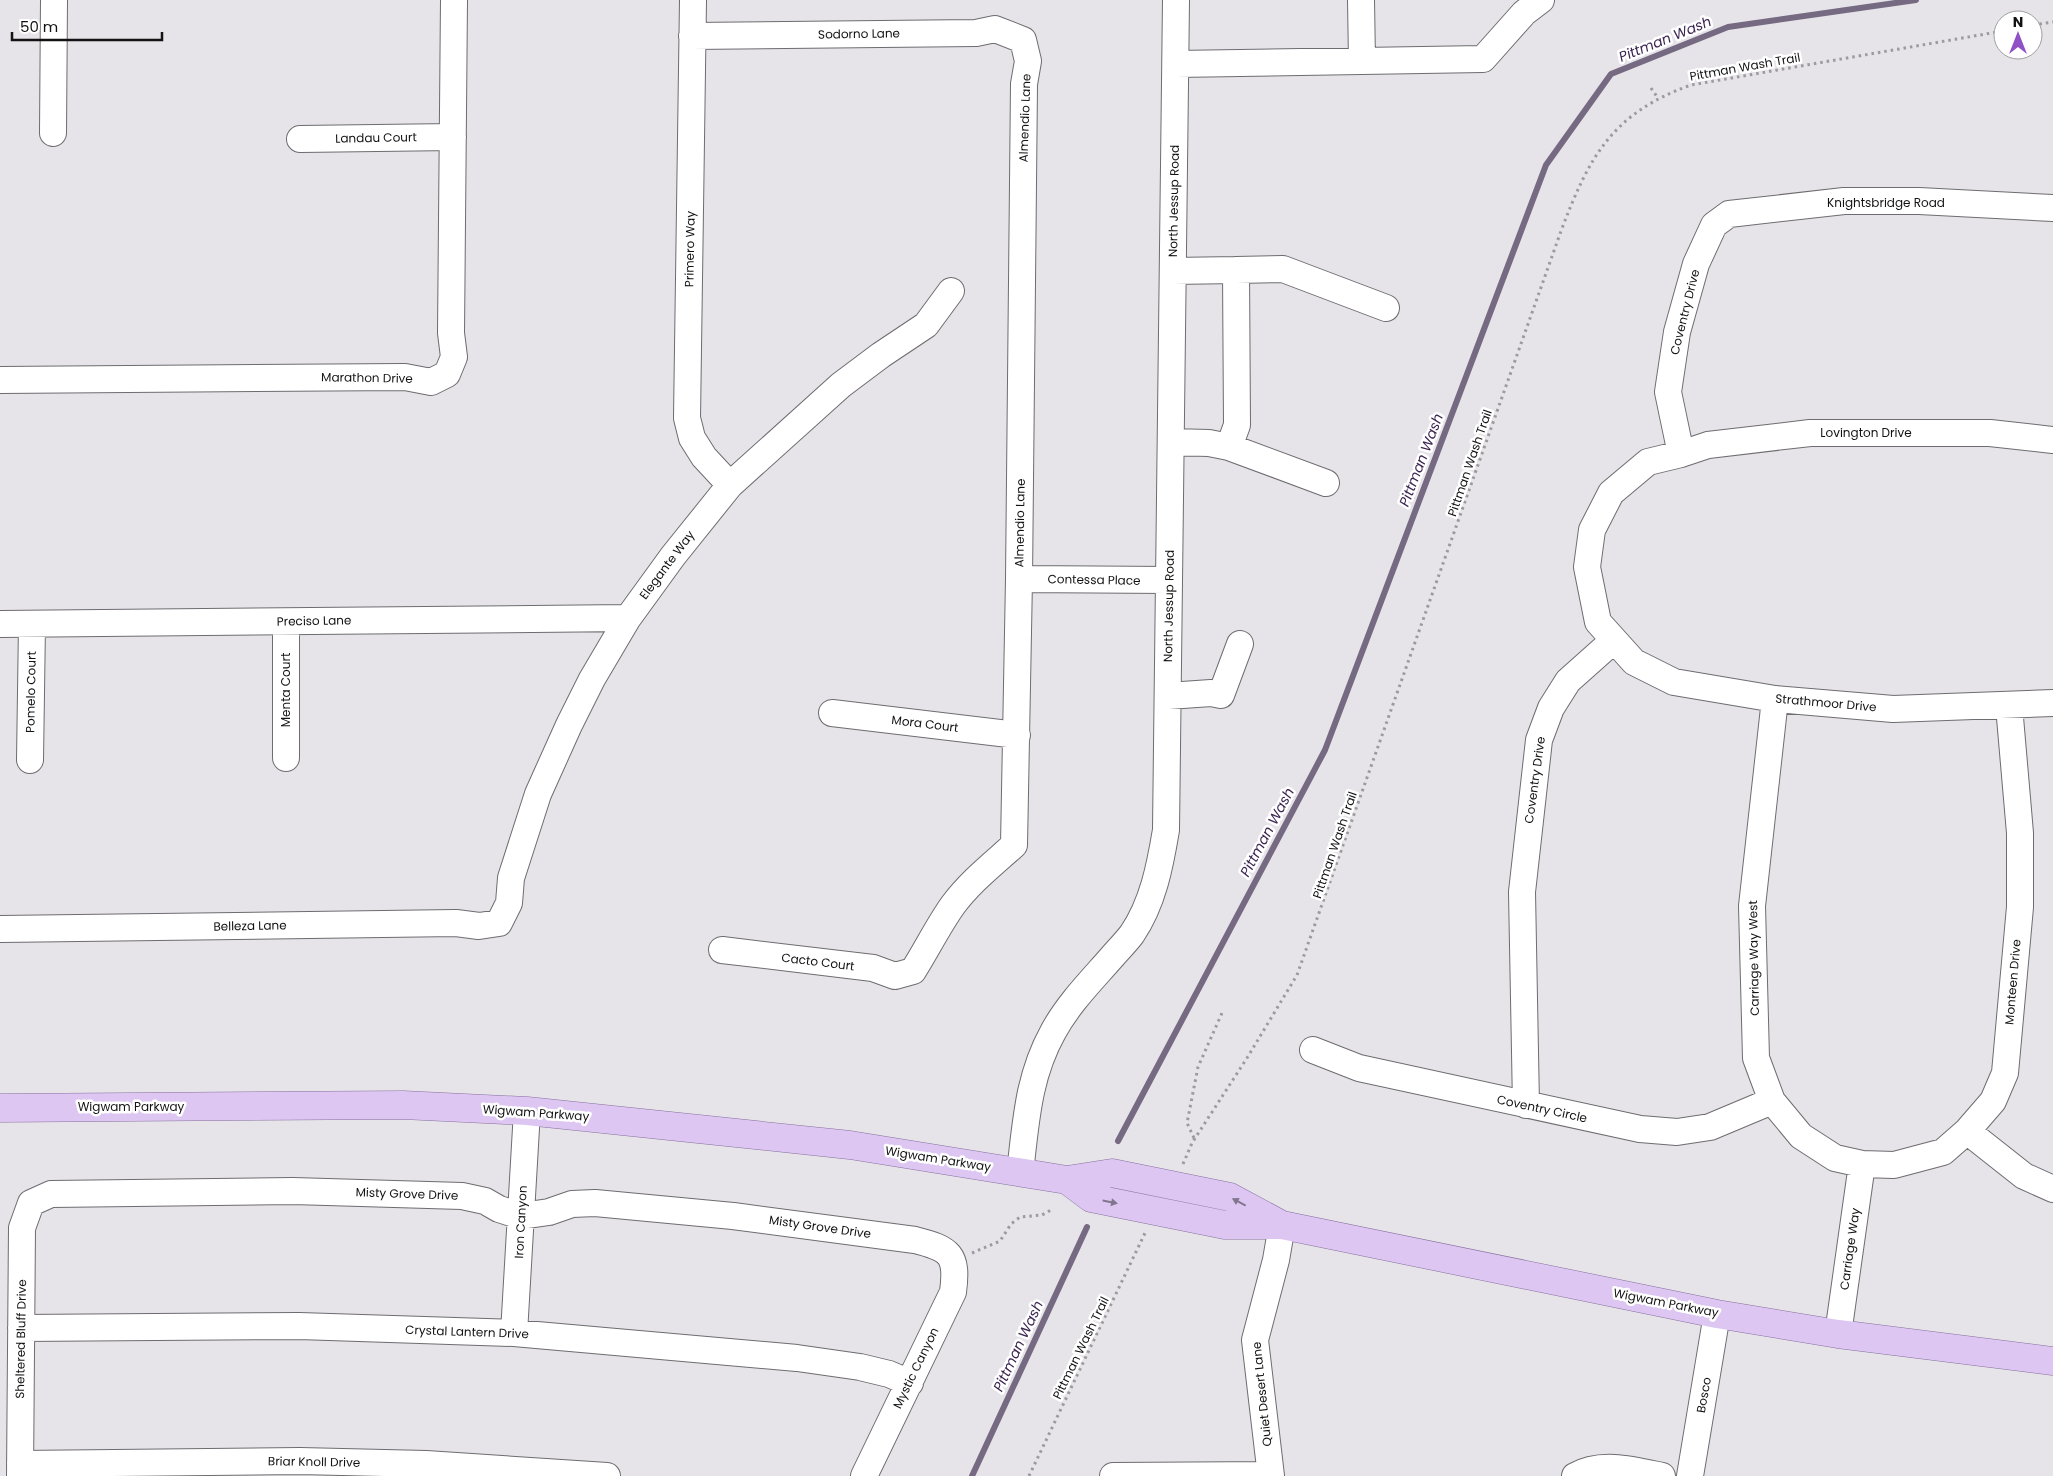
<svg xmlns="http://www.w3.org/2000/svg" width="2053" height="1476" font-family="Poppins,sans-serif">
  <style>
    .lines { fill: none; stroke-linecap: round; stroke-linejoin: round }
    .stream { stroke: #756a81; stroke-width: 6 }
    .minor-casing { stroke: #6e6c70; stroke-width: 28 }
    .major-casing { stroke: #87709e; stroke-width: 29 }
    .path { stroke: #9c9a9e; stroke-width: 3; stroke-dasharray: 2.5 4; stroke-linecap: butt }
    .minor { stroke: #fff; stroke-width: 26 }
    .major { stroke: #ddc7f2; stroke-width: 28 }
    .oneway { fill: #82768e }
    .labels { text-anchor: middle; stroke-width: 5; stroke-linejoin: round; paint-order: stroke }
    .street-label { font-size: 12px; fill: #121213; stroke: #fff }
    .water-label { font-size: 14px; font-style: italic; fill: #3d2652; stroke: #fff }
  </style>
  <rect width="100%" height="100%" fill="#e6e3e9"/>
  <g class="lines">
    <!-- stream -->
    <path class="stream" d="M 1118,1141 L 1325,750 L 1546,165 L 1611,74 L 1728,27 L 1916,0
      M 972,1476 L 1087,1227"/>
    <defs>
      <path id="minor" d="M 693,0 L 687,418 L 692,438 L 704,457 L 730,485
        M 1361,0 L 1362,61
        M 692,36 L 976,33 L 995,29 L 1023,40 L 1028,61 L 1024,84 L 1019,579 L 1014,845 C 993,864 970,882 953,905 C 938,926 927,949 913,971 L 895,976 L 873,968 L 722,950
        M 1176,64 L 1483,59 L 1524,13 L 1541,0
        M 53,133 L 54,0
        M 300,139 L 453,137
        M 1236,270 L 1283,269 L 1386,308
        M 1173,271 L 1236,270 L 1237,425 L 1229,447
        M 0,380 L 405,377 L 431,382 L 447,374 L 454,357 L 451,333 L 454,0
        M 2053,440 L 1990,433 L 1810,433 L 1708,445 L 1681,454 L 1648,462 L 1611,493 L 1592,530 L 1587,567 L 1598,622 L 1634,662 L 1674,682 L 1775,699 L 1893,709 L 2053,703
        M 1171,442 L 1209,443 L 1229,447 L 1326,483
        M 1681,454 L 1668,392 L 1677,332 L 1696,264 L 1714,225 L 1729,214 L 1844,201 L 1919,201 L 2053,208
        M 1019,579 L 1169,580
        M 0,624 L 628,618
        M 1168,696 L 1211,693 L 1221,695 L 1240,644
        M 1775,699 L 1752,906 L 1756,1058 L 1772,1101 L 1801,1136 L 1835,1158 L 1862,1164 L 1894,1165 L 1943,1152 L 1967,1131 L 1993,1101 L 2005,1073 L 2020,907 L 2020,833 L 2009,706
        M 832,713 L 1017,735
        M 286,758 L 286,622
        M 30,760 L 32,624
        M 0,929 L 456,923 L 479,926 L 499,923 L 509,903 L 511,878 L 538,794 L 569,725 L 592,679 L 628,618 L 673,556 L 730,485 L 841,385 L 881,355 L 926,325 L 951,291
        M 1313,1050 L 1359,1068 L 1640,1129 L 1677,1132 L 1710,1127 L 1772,1101
        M 1526,1105 L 1522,892 L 1539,740 L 1551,708 L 1568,681 L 1614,640
        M 1967,1131 L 2024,1176 L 2053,1189
        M 1020,1172 C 1026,1122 1028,1077 1053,1032 C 1068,1004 1091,981 1112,957 C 1118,950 1126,942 1132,934 C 1153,903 1160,866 1166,830 L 1176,0
        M 21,1328 L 299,1326 L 514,1333 L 797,1358 L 860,1367 L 889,1374 L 910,1383
        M 514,1333 L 527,1111
        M 1838,1334 L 1862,1164
        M 20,1464 L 300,1461 L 426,1464 L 607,1476
        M 20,1476 L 22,1228 L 31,1203 L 51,1194 L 293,1191 L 462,1196 L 485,1201 L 499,1209 L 521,1216 L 549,1212 L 572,1204 L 595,1203 L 733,1216 L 915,1240 C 950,1249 958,1254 953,1292 L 864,1476
        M 1113,1476 L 1270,1475
        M 1271,1476 L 1255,1340 L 1276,1260 L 1282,1225
        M 1575,1476 C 1601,1461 1634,1470 1662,1476
        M 1690,1476 L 1717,1314"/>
      <path id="major" d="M 0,1108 L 403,1105 L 527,1111 L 850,1145 L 1067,1180 L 1112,1173 L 1230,1197 L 1282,1225
        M 1067,1180 L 1091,1198 L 1225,1225 L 1282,1225 L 1717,1314 L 1838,1334 L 2053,1361"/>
    </defs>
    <!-- minor casing -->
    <use href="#minor" class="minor-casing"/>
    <!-- major casing -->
    <use href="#major" class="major-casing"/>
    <!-- path -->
    <path class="path" d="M 2033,25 L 2053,22
      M 1651,88 L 1658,98
      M 1194,1138 L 1187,1123 L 1198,1067 L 1222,1013
      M 1183,1164 L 1192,1143 L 1247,1058 L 1297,975 L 1561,231 C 1589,157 1612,113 1691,85 L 2003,31
      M 972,1253 L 1000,1241 L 1011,1224 L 1020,1217 L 1042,1215 L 1051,1210
      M 1029,1476 L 1145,1233"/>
    <!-- minor -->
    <use href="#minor" class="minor"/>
    <!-- major -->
    <use href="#major" class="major"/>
  </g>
  <!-- one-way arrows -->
  <defs><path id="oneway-solid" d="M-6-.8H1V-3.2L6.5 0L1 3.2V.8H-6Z" transform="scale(1.25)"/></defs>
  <g class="oneway">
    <use href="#oneway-solid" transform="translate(1110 1202) rotate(11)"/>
    <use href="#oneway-solid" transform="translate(1239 1202) rotate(-152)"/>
  </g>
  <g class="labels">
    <!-- street labels -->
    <g class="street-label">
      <text transform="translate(859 34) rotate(-1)" y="4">Sodorno Lane</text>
      <text transform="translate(1745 67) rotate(-10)" y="4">Pittman Wash Trail</text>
      <text transform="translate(1025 118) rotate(-88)" y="4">Almendio Lane</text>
      <text transform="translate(376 138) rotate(-1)" y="4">Landau Court</text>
      <text transform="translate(1174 201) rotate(-89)" y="4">North Jessup Road</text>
      <text x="1886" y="207">Knightsbridge Road</text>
      <text transform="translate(690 249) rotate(-89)" y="4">Primero Way</text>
      <text transform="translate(1685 312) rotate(-76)" y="4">Coventry Drive</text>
      <text transform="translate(367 378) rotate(1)" y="4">Marathon Drive</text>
      <text x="1866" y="437">Lovington Drive</text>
      <text transform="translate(1470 463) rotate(-71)" y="4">Pittman Wash Trail</text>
      <text transform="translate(1020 523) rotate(-89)" y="4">Almendio Lane</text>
      <text transform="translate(667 565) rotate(-53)" y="4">Elegante Way</text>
      <text transform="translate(1094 580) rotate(1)" y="4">Contessa Place</text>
      <text transform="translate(1169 606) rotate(-89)" y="4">North Jessup Road</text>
      <text transform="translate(314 621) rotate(-1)" y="4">Preciso Lane</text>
      <text transform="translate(286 690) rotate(-90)" y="4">Menta Court</text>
      <text transform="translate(31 692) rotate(-89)" y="4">Pomelo Court</text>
      <text transform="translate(1826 703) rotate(5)" y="4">Strathmoor Drive</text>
      <text transform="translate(925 724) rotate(7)" y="4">Mora Court</text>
      <text transform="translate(1535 780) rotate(-82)" y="4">Coventry Drive</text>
      <text transform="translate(1335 845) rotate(-71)" y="4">Pittman Wash Trail</text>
      <text transform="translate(250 926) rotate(-1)" y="4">Belleza Lane</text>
      <text transform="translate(1754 958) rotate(-91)" y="4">Carriage Way West</text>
      <text transform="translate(818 962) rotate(7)" y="4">Cacto Court</text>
      <text transform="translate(2013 982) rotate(-85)" y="4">Monteen Drive</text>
      <text x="131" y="1111">Wigwam Parkway</text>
      <text transform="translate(1542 1109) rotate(12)" y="4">Coventry Circle</text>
      <text transform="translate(536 1113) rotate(4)" y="4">Wigwam Parkway</text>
      <text transform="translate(938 1159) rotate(9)" y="4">Wigwam Parkway</text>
      <text transform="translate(407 1194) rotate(2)" y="4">Misty Grove Drive</text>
      <text transform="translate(521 1222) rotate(-87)" y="4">Iron Canyon</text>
      <text transform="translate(820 1227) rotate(8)" y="4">Misty Grove Drive</text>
      <text transform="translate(1850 1249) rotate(-82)" y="4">Carriage Way</text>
      <text transform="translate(1666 1303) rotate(11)" y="4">Wigwam Parkway</text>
      <text transform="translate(467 1332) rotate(2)" y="4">Crystal Lantern Drive</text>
      <text transform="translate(21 1339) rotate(-89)" y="4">Sheltered Bluff Drive</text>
      <text transform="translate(1081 1348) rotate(-64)" y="4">Pittman Wash Trail</text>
      <text transform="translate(916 1368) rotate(-64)" y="4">Mystic Canyon</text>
      <text transform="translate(1262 1394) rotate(-96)" y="4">Quiet Desert Lane</text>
      <text transform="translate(1704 1395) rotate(-80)" y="4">Bosco</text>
      <text transform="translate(314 1462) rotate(1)" y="4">Briar Knoll Drive</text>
    </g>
    <!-- water labels -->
    <g class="water-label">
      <text transform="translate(1665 39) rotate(-22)" y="5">Pittman Wash</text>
      <text transform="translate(1421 460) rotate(-69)" y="5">Pittman Wash</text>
      <text transform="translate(1267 832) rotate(-62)" y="5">Pittman Wash</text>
      <text transform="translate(1018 1346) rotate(-65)" y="5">Pittman Wash</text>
    </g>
  </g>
  <!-- north arrow -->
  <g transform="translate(2018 35)"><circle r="24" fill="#ffffff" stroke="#a0a0a1"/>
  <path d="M0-4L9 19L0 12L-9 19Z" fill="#9050c6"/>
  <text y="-8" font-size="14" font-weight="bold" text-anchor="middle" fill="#121213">N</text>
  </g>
  <!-- scale -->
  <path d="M12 32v8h150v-8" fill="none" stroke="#121213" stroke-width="2.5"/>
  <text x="20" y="32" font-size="15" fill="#121213" stroke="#ffffff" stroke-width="4" paint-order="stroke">50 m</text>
</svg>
